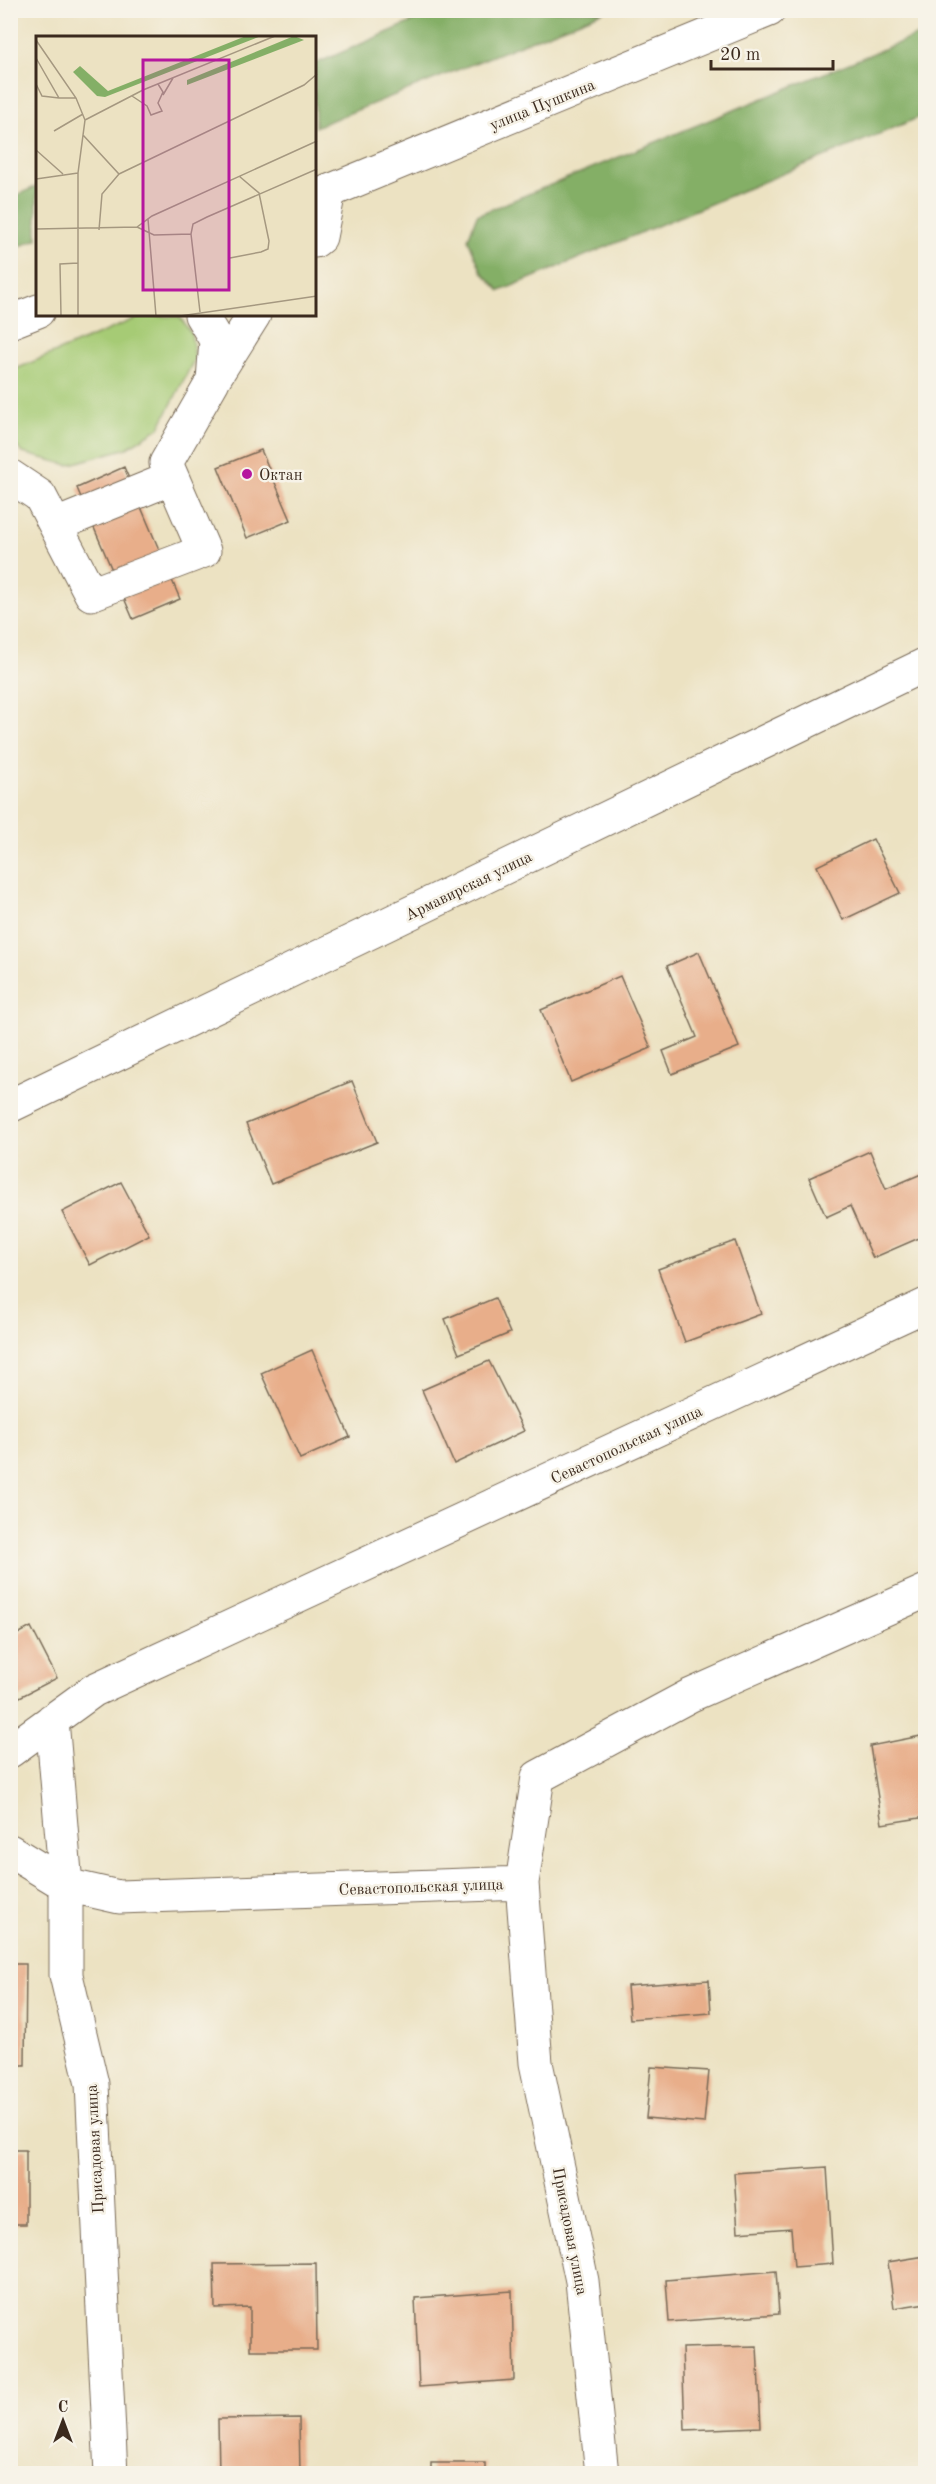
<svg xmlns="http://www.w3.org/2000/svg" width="936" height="2484" font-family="'Old Standard TT',serif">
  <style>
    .green { fill: #a6cb75; stroke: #707a4a; stroke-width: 1.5 }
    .forest { fill: #84af66; stroke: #606c42; stroke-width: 1.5 }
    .building { fill: #e8ae8a }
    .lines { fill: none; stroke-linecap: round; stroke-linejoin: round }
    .minor-casing { stroke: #796a57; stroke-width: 35 }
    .major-casing { stroke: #796a57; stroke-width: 35 }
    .minor { stroke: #fff; stroke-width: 33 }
    .major { stroke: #fff; stroke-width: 33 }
    .poi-dot { fill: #b5179e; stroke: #f7f3e8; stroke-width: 2 }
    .labels { text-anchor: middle; stroke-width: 5; stroke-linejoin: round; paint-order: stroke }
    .street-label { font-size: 16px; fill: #3b2a1e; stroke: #f7f3e8 }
    .poi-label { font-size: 16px; fill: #3b2a1e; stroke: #f7f3e8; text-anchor: start }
    .inset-road { fill: none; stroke: #a59880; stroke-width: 1.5 }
    .view { fill: #b5179e; fill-opacity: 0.15; stroke: #b5179e; stroke-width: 3 }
    .inset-edge { fill: none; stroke: #3b2a1e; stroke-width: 3 }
  </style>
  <rect width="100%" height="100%" fill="#f7f3e8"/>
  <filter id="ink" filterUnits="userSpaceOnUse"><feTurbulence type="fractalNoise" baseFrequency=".0167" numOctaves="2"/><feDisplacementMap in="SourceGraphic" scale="12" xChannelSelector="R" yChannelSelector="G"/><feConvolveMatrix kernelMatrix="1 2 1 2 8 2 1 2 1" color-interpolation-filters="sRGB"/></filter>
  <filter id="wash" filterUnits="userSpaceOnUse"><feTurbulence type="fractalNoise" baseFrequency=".008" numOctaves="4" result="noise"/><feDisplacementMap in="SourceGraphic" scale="24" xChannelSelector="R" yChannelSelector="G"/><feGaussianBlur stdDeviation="1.35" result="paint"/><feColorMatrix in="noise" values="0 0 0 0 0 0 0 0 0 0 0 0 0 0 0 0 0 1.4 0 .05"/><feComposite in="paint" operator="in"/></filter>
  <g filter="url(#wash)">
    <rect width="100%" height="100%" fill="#ece2c2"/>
    <!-- green -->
    <path class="green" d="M 144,315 L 180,317 L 191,333 L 195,358 L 159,428 L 127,448 L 68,465 L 23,453 L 11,441 L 11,371 Z"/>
    <!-- forest -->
    <path class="forest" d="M 439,10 L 605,11 L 315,127 L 315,64 Z
      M 925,32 L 925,115 L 500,291 L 482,272 L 468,239 L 477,215 Z
      M 37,186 L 37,239 L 11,250 L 11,198 Z"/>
    <g id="blocks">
      <!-- building -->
      <path class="building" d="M 261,450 L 291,520 L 247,538 L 218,467 Z
        M 124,467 L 180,599 L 133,619 L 77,488 Z
        M 873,839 L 900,893 L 843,920 L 817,866 Z
        M 699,952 L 739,1047 L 672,1074 L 663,1051 L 697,1037 L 667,966 Z
        M 620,976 L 651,1048 L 571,1082 L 541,1010 Z
        M 352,1081 L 377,1142 L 271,1184 L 246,1124 Z
        M 870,1151 L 886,1189 L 926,1172 L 926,1235 L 873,1258 L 850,1206 L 826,1217 L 809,1178 Z
        M 121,1182 L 149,1235 L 90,1265 L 62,1212 Z
        M 735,1241 L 761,1314 L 685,1342 L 658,1269 Z
        M 495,1298 L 510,1333 L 459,1354 L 445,1319 Z
        M 312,1350 L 350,1437 L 300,1459 L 261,1373 Z
        M 489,1361 L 524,1431 L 454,1464 L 422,1390 Z
        M 31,1627 L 57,1678 L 10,1702 L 10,1638 Z
        M 926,1735 L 926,1817 L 882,1824 L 870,1746 Z
        M 10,1964 L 26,1964 L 25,2065 L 10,2065 Z
        M 709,1980 L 711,2013 L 630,2019 L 627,1986 Z
        M 651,2067 L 709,2071 L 704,2123 L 646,2118 Z
        M 10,2150 L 26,2150 L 26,2224 L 10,2224 Z
        M 827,2167 L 833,2264 L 794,2267 L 791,2228 L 738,2232 L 734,2173 Z
        M 926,2256 L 926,2303 L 894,2308 L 888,2262 Z
        M 316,2263 L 317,2350 L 250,2350 L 250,2307 L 215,2308 L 214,2264 Z
        M 776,2271 L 779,2314 L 669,2322 L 666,2280 Z
        M 512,2291 L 514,2380 L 419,2387 L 415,2298 Z
        M 757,2346 L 761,2427 L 685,2430 L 682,2348 Z
        M 299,2418 L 300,2474 L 219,2474 L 218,2419 Z
        M 431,2463 L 485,2463 L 485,2474 L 431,2474 Z"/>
    </g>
  </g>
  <g filter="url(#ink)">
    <use href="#blocks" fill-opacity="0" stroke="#796a57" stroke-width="1.5"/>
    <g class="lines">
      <defs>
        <path id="minor" d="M 315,241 L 320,237 L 329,191
          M 215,377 L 254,315
          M 10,476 L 40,496 L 91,594 L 204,551 L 166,463 L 213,381 L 216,340 L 201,315
          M 56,525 L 172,478
          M 10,1106 L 926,664
          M 52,1720 L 66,1885 L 66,1975 L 92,2084 L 111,2474
          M 10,1751 L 94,1690 L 926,1305
          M 10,1851 L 66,1885 L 119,1897 L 522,1883 L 538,1777 L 689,1696 L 926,1591
          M 522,1883 L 536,2063 L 582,2281 L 602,2474"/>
        <path id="major" d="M 315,197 L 769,10
          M 10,322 L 38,311"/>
      </defs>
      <!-- minor casing -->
      <use href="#minor" class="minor-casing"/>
      <!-- major casing -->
      <use href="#major" class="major-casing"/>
      <!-- minor -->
      <use href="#minor" class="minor"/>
      <!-- major -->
      <use href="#major" class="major"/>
    </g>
  </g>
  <!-- markers -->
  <circle class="poi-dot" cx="247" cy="474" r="6"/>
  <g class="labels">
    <!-- street labels -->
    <g class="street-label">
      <text transform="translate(542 104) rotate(-22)" y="6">улица Пушкина</text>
      <text transform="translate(468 885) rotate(-26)" y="6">Армавирская улица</text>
      <text transform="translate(626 1444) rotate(-25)" y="6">Севастопольская улица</text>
      <text transform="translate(421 1886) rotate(-2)" y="6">Севастопольская улица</text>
      <text transform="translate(94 2149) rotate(-93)" y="6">Присадовая улица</text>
      <text transform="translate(571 2231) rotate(79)" y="6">Присадовая улица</text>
    </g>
    <!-- poi labels -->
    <g class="poi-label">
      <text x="259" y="480">Октан</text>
    </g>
  </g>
  <!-- overview -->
  <g transform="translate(36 36)">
    <rect width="280" height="280" fill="#ece2c2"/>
    <path d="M 210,0 L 225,0 L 69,61 L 61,60 L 37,36 L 44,30 L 72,55 ZM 258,0 L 268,4 L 151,49 L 151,44 Z" fill="#84af66"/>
    <path class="inset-road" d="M 0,4 L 40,62 L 49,84 L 42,137 L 42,280M 0,22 L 23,62 L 40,62M 0,48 L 6,60 L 23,62M 127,59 L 137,42M 96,60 L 111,70 L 115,79 L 126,75 L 122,67 L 127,56 L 122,48M 49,84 L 107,54 L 239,0M 18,95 L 47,78M 47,99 L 83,138 L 268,49 L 281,38M 0,114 L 27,138M 0,143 L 42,137M 112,183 L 120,280M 101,191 L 118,199 L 155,198 L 157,188 L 171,181 L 281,133M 0,193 L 101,191 L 116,180 L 281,105M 63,194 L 66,158 L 83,138M 155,198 L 164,276M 194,222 L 225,216 L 232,213 L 233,205 L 223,157 L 203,140M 25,280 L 24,228 L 42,227M 144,280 L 281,260"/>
    <path class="view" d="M 107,24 L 193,24 L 193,254 L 107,254 Z"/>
    <rect width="280" height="280" class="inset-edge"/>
  </g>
  <!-- margin -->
  <rect width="936" height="2484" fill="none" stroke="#f7f3e8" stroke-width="36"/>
  <!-- north arrow -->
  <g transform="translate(63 2421)" stroke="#f7f3e8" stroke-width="4.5" paint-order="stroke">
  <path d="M0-4.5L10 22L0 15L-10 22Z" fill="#3b2a1e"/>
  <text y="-9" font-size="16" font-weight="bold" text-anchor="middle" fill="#3b2a1e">С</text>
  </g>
  <!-- scale -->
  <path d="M711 60v9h122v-9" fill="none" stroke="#3b2a1e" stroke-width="3"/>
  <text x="720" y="60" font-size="18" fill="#3b2a1e" stroke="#f7f3e8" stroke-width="4.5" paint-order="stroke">20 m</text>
</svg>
